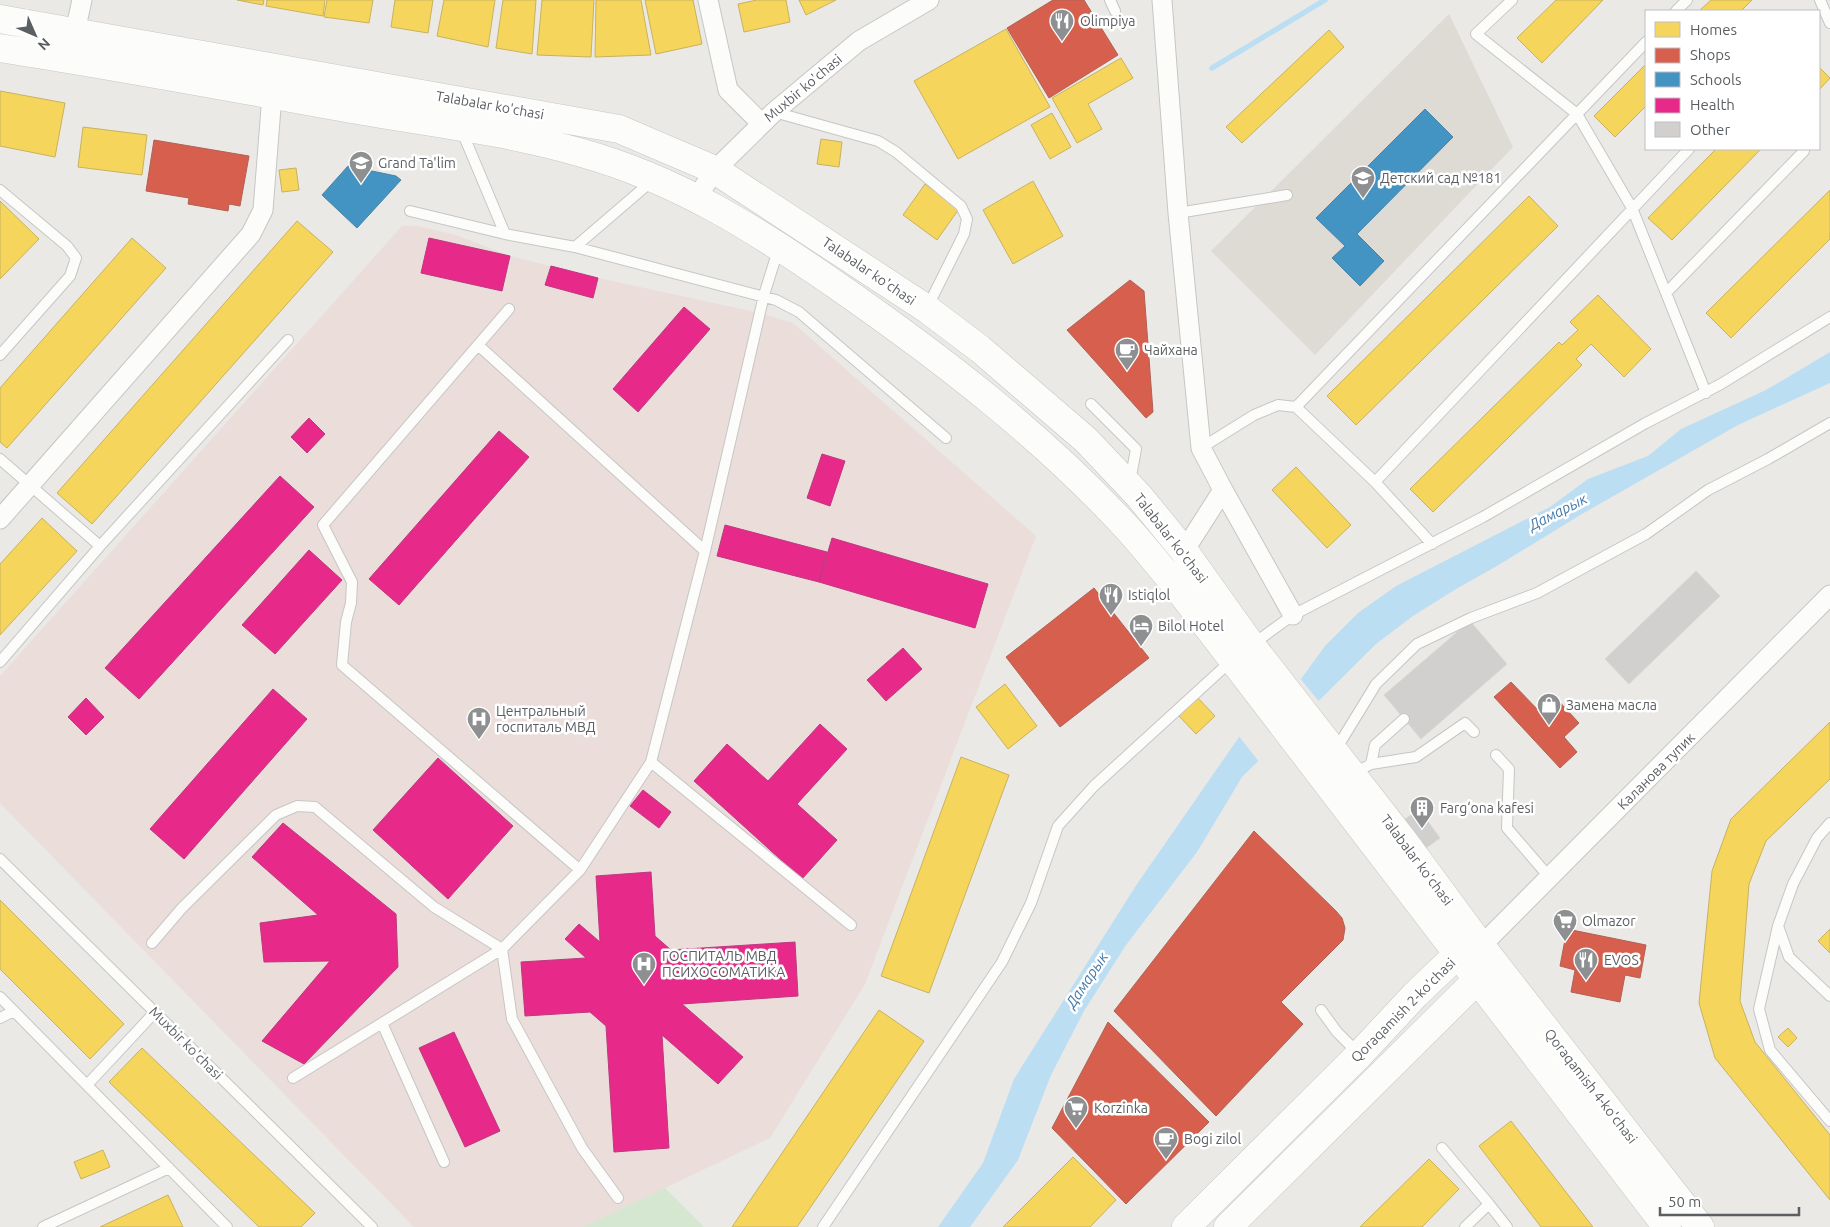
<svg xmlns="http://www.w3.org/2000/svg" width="1830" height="1227" font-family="Ubuntu,sans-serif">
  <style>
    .education { fill: #dedbd5 }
    .medical { fill: #eaddda }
    .green { fill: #d5e6d1 }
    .water { fill: #bbdef3 }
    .pier { fill: #ebe9e5 }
    .homes { fill: #f6d55c; stroke: #c8b25e }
    .shops { fill: #d6604d; stroke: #b16054 }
    .schools { fill: #4393c3; stroke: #4a83a6 }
    .health { fill: #e7298a; stroke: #bd397e }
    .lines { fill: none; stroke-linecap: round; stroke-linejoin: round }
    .stream { stroke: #bbdef3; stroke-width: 5.5 }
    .building { fill: #d1d0ce; stroke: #dad8d4 }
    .lane-casing { stroke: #c6c6c6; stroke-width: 12 }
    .street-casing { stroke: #c6c6c6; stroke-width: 21 }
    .secondary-casing { stroke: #c6c6c6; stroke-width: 29 }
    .lane { stroke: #fcfcfb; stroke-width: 10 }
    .street { stroke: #fcfcfb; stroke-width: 19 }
    .secondary { stroke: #fcfcfb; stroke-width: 28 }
    .labels { text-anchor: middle; stroke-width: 5; stroke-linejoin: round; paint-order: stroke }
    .poi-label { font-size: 14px; fill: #5b5f63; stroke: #fff; text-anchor: start }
    .street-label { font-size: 14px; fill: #5b5f63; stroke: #fff }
    .water-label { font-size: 15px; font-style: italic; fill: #457ba9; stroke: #fff }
  </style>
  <rect width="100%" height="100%" fill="#ebe9e5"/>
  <!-- education -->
  <path class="education" d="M 1449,14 L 1513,147 L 1315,355 L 1211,251 Z"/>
  <!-- medical -->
  <path class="medical" d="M 402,226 L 418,226 L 456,235 L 510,256 L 598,278 L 760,313 L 793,323 L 1036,536 L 865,984 L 770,1138 L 583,1227 L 414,1227 L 0,803 L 0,676 Z"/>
  <!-- green -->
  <path class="green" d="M 665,1188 L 704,1227 L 583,1227 Z"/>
  <!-- water -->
  <path class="water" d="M 1830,352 L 1830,383 L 1738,425 L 1582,514 L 1497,566 L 1456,589 L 1413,616 L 1376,644 L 1242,777 L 1197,852 L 1126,945 L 1084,1011 L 1051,1075 L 1018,1160 L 970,1227 L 938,1227 L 983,1163 L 1014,1079 L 1135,887 L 1239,737 L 1301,679 L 1325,646 L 1358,613 L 1396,586 L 1550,507 L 1588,479 L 1648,456 L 1681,429 L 1766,390 Z"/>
  <!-- pier -->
  <path class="pier" d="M 1299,677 L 1321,704 L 1260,763 L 1238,735 Z"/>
  <!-- homes -->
  <path class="homes" d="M 237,0 L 264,0 L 263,5 Z
    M 267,0 L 325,0 L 323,16 L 266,6 Z
    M 327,0 L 373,0 L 369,23 L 324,17 Z
    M 395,0 L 433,0 L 428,33 L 391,27 Z
    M 444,0 L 495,0 L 488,47 L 437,36 Z
    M 503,0 L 536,0 L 532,54 L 496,48 Z
    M 542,0 L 594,0 L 591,57 L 537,55 Z
    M 596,0 L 641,0 L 651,55 L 595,57 Z
    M 645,0 L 693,0 L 702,44 L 656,54 Z
    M 757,0 L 786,0 L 790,22 L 744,32 L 738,4 Z
    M 799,0 L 836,0 L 806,15 Z
    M 1556,0 L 1603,0 L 1542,63 L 1517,38 Z
    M 1711,0 L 1752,0 L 1741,11 L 1699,11 Z
    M 1006,29 L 1050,107 L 958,159 L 914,81 Z
    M 1329,30 L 1344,47 L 1242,143 L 1226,127 Z
    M 1121,58 L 1133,78 L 1088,104 L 1102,129 L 1077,143 L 1052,98 Z
    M 1646,64 L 1646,106 L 1615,137 L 1594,116 Z
    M 1819,67 L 1830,78 L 1819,90 Z
    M 0,91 L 65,103 L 55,157 L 0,146 Z
    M 1052,113 L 1071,147 L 1050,159 L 1031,125 Z
    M 83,127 L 147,135 L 142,175 L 78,167 Z
    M 821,139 L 842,142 L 839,167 L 817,164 Z
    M 1716,149 L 1761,149 L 1672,240 L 1648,218 Z
    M 296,168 L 299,190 L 282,192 L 279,170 Z
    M 1033,181 L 1063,236 L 1013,264 L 983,210 Z
    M 925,184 L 959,209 L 937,240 L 903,215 Z
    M 1830,190 L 1830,239 L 1731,338 L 1706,313 Z
    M 1529,196 L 1558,226 L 1356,425 L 1327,396 Z
    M 0,201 L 39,239 L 0,279 Z
    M 297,221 L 333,252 L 92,524 L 57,493 Z
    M 132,238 L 166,268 L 7,448 L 0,442 L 0,388 Z
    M 1598,295 L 1651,349 L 1624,377 L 1591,344 L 1576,359 L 1582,365 L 1433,512 L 1410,489 L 1559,342 L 1562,345 L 1578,330 L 1570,322 Z
    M 1296,467 L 1351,525 L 1327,548 L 1272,490 Z
    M 42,518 L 77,551 L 0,635 L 0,564 Z
    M 1005,684 L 1037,726 L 1008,749 L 976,707 Z
    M 1198,698 L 1215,716 L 1196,734 L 1179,716 Z
    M 1830,722 L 1830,779 L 1766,841 L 1749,884 L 1740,1001 L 1755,1042 L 1830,1135 L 1830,1200 L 1715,1058 L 1699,1003 L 1712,871 L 1731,819 Z
    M 961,757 L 1009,775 L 929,993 L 881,976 Z
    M 0,900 L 124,1024 L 90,1059 L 0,969 Z
    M 1830,929 L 1830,953 L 1818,941 Z
    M 879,1010 L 924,1041 L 797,1227 L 732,1227 Z
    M 1788,1028 L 1797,1038 L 1788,1047 L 1778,1037 Z
    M 142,1048 L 315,1213 L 301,1227 L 259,1227 L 109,1082 Z
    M 1511,1121 L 1593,1227 L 1541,1227 L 1479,1146 Z
    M 103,1150 L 110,1167 L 81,1179 L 74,1162 Z
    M 1073,1157 L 1116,1200 L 1090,1227 L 1003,1227 Z
    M 1429,1159 L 1459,1189 L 1422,1227 L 1360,1227 Z
    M 168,1195 L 183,1227 L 100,1227 Z"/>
  <!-- shops -->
  <path class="shops" d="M 1053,0 L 1084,0 L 1118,55 L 1049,98 L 1007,28 Z
    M 154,140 L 249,156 L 240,206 L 229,204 L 228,211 L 188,204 L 189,198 L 146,191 Z
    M 1130,280 L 1144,291 L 1153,412 L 1146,418 L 1067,330 Z
    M 1094,588 L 1149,658 L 1060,727 L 1006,657 Z
    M 1511,682 L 1539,711 L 1555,697 L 1579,723 L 1564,737 L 1577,752 L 1560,768 L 1494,697 Z
    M 1254,831 L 1336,911 L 1342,918 L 1345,928 L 1343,940 L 1281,1002 L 1303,1024 L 1216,1116 L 1114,1011 Z
    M 1567,929 L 1646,945 L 1640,978 L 1625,975 L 1620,1002 L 1571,992 L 1575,970 L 1560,966 Z
    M 1108,1022 L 1209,1122 L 1126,1204 L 1052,1128 Z"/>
  <!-- schools -->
  <path class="schools" d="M 1425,109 L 1453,137 L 1357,234 L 1384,261 L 1360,286 L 1332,258 L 1345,246 L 1316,218 Z
    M 348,166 L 396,176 L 401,180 L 357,228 L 322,195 Z"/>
  <!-- health -->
  <path class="health" d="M 429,238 L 510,256 L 502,291 L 421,273 Z
    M 551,266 L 598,278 L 593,298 L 545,285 Z
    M 684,307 L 710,329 L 638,412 L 613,389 Z
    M 309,418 L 325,434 L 307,453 L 291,437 Z
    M 499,431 L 529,457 L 399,605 L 369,579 Z
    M 822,454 L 845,461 L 830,506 L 807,498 Z
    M 280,476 L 314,507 L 139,699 L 105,668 Z
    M 725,525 L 827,552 L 819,582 L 717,556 Z
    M 832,538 L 988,584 L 975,628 L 819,582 Z
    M 309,550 L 342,580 L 275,654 L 242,625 Z
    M 903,648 L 922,669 L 886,701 L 867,680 Z
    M 273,689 L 307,719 L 184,859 L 150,829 Z
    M 86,698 L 104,717 L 86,735 L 68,717 Z
    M 820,724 L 847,749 L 797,804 L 837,840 L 802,879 L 694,781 L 727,744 L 768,781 Z
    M 438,758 L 513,826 L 448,899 L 373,830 Z
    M 643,790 L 671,812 L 659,828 L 630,806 Z
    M 283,823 L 396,914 L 398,967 L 304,1064 L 262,1041 L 330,961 L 264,962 L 260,923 L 318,915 L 252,857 Z
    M 651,872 L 655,936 L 671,950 L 795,942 L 798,996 L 682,1004 L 743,1057 L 718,1084 L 662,1035 L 669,1148 L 614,1152 L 606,1026 L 590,1012 L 525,1016 L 521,962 L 586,958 L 565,939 L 579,924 L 600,942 L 596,876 Z
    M 454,1032 L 500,1131 L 465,1147 L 419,1048 Z"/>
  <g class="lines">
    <!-- stream -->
    <path class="stream" d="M 1212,68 L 1325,0"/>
  </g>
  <!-- building -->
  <path class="building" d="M 1696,571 L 1720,596 L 1629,684 L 1605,659 Z
    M 1470,621 L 1507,664 L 1421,739 L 1384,695 Z
    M 1419,809 L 1440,838 L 1426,848 L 1404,820 Z"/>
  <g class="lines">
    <defs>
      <path id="lane" d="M 1110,0 L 1115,11
        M 1512,0 L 1476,34 L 1577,114 L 1632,208 L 1706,393
        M 1820,0 L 1830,23
        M 1676,11 L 1687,0
        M 774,112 L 878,141 L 896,152 L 961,206 L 967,219 L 964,234 L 927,308
        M 461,129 L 505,234
        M 0,190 L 67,246 L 76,258 L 70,276 L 0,355
        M 410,211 L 505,234 L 575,247 L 653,180
        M 1178,213 L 1287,195
        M 575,247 L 776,300 L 799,312 L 946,438
        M 1666,293 L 1804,151
        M 509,309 L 323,525 L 352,582 L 351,603 L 346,622 L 342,665 L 580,870
        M 478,345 L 705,551
        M 1091,404 L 1136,449 L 1130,482
        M 1201,448 L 1254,415 L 1278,405 L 1296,407
        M 0,459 L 100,546
        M 1375,482 L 1689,149
        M 1432,544 L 1375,482 L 1296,407 L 1646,42
        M 1253,644 L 1293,615 L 1483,517 L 1644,424 L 1721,384 L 1830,317
        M 0,662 L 100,546 L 288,340
        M 1335,751 L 1376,684 L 1417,644 L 1471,618 L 1537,593 L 1646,534 L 1708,490 L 1768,459 L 1830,423
        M 1496,755 L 1509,769 L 1507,828 L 1550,878
        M 651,762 L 851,925
        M 1371,764 L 1375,745 L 1404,719
        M 1353,774 L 1371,764 L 1416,757 L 1465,723 L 1474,732
        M 1830,823 L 1817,838 L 1793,884 L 1778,926 L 1789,957 L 1830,996
        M 0,859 L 372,1227
        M 1778,926 L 1759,1009 L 1770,1050 L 1830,1121
        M 152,943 L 182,908 L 276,815 L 297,806 L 315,807 L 434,907 L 502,949 L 512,1019 L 582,1148 L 618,1198
        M 0,997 L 227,1227
        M 1321,1010 L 1337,1032 L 1359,1054
        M 0,1018 L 14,1011
        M 382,1023 L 444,1162
        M 293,1078 L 502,949 L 580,870 L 651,762 L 705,551 L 764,295 L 779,247
        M 87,1085 L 155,1012
        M 1442,1148 L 1489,1204 L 1465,1227
        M 1489,1204 L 1507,1227
        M 43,1227 L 169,1168
        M 823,1227 L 1002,962 L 1031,903 L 1058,826 L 1094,786 L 1231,661"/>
      <path id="street" d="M 708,0 L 728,90 L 761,123
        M 1162,0 L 1178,213 L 1201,448 L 1223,490 L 1184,551
        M 75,32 L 82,0
        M 697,197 L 715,170 L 774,112 L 859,41 L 929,0
        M 1223,490 L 1293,615
        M 0,519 L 251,234 L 263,210 L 272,95
        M 1481,946 L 1830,595"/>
      <path id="secondary" d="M 0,19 L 619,129 L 715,170 L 927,309 L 980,349 L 1086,440 L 1139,496 L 1184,551 L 1251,645 L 1403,840 L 1481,946 L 1700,1227
        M 0,48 C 117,66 234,88 351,109 C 427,122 507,131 582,153 C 678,180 755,229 836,285 C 941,358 1044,437 1130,531 C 1146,549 1161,568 1177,587 L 1667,1227
        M 1186,1227 L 1360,1054 L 1415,995 L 1457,955 L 1475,948
        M 1228,1227 L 1477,980 L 1479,962"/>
    </defs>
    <!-- lane casing -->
    <use href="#lane" class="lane-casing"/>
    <!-- street casing -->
    <use href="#street" class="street-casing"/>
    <!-- secondary casing -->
    <use href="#secondary" class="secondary-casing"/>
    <!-- lane -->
    <use href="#lane" class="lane"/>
    <!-- street -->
    <use href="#street" class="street"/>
    <!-- secondary -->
    <use href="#secondary" class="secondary"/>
  </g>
  <!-- icons -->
  <defs>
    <symbol id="restaurant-pin" viewBox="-11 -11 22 30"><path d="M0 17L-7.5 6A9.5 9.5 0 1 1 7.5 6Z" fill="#8d8f90" stroke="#fff"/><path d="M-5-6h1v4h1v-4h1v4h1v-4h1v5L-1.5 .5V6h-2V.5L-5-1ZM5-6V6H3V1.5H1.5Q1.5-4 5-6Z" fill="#fff"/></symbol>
    <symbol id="school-pin" viewBox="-11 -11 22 30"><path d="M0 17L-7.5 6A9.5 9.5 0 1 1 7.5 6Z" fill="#8d8f90" stroke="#fff"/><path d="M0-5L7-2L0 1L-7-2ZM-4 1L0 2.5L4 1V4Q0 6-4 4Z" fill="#fff"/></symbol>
    <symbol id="cafe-pin" viewBox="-11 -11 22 30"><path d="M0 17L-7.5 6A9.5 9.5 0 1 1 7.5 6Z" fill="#8d8f90" stroke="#fff"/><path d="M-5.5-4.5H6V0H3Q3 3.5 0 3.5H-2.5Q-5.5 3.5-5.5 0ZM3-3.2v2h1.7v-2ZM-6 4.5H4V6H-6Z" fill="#fff"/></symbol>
    <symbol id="hotel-pin" viewBox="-11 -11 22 30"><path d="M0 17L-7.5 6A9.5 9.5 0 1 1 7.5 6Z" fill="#8d8f90" stroke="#fff"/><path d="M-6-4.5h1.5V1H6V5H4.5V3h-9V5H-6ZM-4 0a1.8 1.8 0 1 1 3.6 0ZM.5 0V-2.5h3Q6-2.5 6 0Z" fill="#fff"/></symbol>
    <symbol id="shop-pin" viewBox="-11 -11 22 30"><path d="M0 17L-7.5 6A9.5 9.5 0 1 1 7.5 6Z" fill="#8d8f90" stroke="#fff"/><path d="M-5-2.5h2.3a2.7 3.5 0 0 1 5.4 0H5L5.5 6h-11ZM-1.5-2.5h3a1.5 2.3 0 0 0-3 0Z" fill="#fff"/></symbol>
    <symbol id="hospital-pin" viewBox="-11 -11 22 30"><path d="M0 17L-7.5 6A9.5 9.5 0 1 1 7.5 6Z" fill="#8d8f90" stroke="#fff"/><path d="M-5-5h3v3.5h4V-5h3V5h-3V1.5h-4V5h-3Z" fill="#fff"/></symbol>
    <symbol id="building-pin" viewBox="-11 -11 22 30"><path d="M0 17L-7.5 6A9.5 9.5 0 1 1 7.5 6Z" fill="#8d8f90" stroke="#fff"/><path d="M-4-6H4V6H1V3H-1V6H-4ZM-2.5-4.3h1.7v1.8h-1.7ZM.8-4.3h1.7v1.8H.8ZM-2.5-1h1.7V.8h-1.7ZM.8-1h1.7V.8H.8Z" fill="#fff"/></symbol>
    <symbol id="supermarket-pin" viewBox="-11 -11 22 30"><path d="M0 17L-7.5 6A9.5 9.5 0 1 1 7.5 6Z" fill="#8d8f90" stroke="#fff"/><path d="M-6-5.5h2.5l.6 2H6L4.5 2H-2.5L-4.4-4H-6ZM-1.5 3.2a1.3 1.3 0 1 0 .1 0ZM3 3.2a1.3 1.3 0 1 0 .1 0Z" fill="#fff"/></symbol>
  </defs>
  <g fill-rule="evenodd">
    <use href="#restaurant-pin" x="1048" y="7" width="28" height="38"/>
    <use href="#school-pin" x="347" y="149" width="28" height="38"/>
    <use href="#school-pin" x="1349" y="164" width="28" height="38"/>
    <use href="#cafe-pin" x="1113" y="336" width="28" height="38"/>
    <use href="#restaurant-pin" x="1097" y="581" width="28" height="38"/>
    <use href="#hotel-pin" x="1127" y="612" width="28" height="38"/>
    <use href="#shop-pin" x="1535" y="691" width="28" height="38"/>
    <use href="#hospital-pin" x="465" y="705" width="28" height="38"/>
    <use href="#building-pin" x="1408" y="794" width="28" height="38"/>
    <use href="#supermarket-pin" x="1551" y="907" width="28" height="38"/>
    <use href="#restaurant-pin" x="1572" y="946" width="28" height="38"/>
    <use href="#hospital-pin" x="630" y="950" width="28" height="38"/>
    <use href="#supermarket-pin" x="1062" y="1094" width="28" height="38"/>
    <use href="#cafe-pin" x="1152" y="1125" width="28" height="38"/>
  </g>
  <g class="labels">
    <!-- poi labels -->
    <g class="poi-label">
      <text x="1080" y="26">Olimpiya</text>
      <text x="378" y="168">Grand Ta'lim</text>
      <text x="1380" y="183">Детский сад №181</text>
      <text x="1144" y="355">Чайхана</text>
      <text x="1128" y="600">Istiqlol</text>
      <text x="1158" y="631">Bilol Hotel</text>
      <text x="1566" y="710">Замена масла</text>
      <text x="496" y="716">Центральный<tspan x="496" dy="16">госпиталь МВД</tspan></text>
      <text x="1440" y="813">Farg‘ona kafesi</text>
      <text x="1582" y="926">Olmazor</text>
      <text x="662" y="961">ГОСПИТАЛЬ МВД<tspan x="662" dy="16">ПСИХОСОМАТИКА</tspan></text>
      <text x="1604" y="965">EVOS</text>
      <text x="1094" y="1113">Korzinka</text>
      <text x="1184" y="1144">Bogi zilol</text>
    </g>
    <!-- street labels -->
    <g class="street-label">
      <text transform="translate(803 88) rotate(-40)" y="5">Muxbir ko'chasi</text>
      <text transform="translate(490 105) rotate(10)" y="5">Talabalar ko'chasi</text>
      <text transform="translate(869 271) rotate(34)" y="5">Talabalar ko'chasi</text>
      <text transform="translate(1171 538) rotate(52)" y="5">Talabalar ko'chasi</text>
      <text transform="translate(1656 771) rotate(-45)" y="5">Каланова тупик</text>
      <text transform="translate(1417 860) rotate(53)" y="5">Talabalar ko'chasi</text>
      <text transform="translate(1403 1010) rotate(-45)" y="5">Qoraqamish 2-ko'chasi</text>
      <text transform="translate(186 1043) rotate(45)" y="5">Muxbir ko'chasi</text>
      <text transform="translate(1591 1086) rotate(52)" y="5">Qoraqamish 4-ko'chasi</text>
    </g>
    <!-- water labels -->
    <g class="water-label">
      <text transform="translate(1558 512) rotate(-27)" y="5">Дамарык</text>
      <text transform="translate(1087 980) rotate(-56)" y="5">Дамарык</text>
    </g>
  </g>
  <!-- legend -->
  <rect x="1645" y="10" width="175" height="140" fill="#ffffff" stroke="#bdbfc1"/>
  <rect x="1655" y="22" width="25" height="15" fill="#f6d55c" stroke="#bdbfc1"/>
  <text x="1690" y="35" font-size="15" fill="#5b5f63">Homes</text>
  <rect x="1655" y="48" width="25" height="15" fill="#d6604d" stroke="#bdbfc1"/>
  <text x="1690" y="60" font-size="15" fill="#5b5f63">Shops</text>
  <rect x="1655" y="72" width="25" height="15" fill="#4393c3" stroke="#bdbfc1"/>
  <text x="1690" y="85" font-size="15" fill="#5b5f63">Schools</text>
  <rect x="1655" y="98" width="25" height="15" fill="#e7298a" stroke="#bdbfc1"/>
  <text x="1690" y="110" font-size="15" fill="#5b5f63">Health</text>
  <rect x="1655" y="122" width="25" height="15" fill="#d1d0ce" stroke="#bdbfc1"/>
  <text x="1690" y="135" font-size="15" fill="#5b5f63">Other</text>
  <!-- north arrow -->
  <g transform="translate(35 35) rotate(135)" stroke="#ffffff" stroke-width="4" paint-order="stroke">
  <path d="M0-4L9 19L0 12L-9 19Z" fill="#5b5f63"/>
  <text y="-8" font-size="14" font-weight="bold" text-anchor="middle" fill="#5b5f63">N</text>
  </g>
  <!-- scale -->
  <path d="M1660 1207v8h139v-8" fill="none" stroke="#5b5f63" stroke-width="2.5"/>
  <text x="1668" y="1207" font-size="15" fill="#5b5f63" stroke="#ffffff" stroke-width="4" paint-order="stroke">50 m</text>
</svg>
